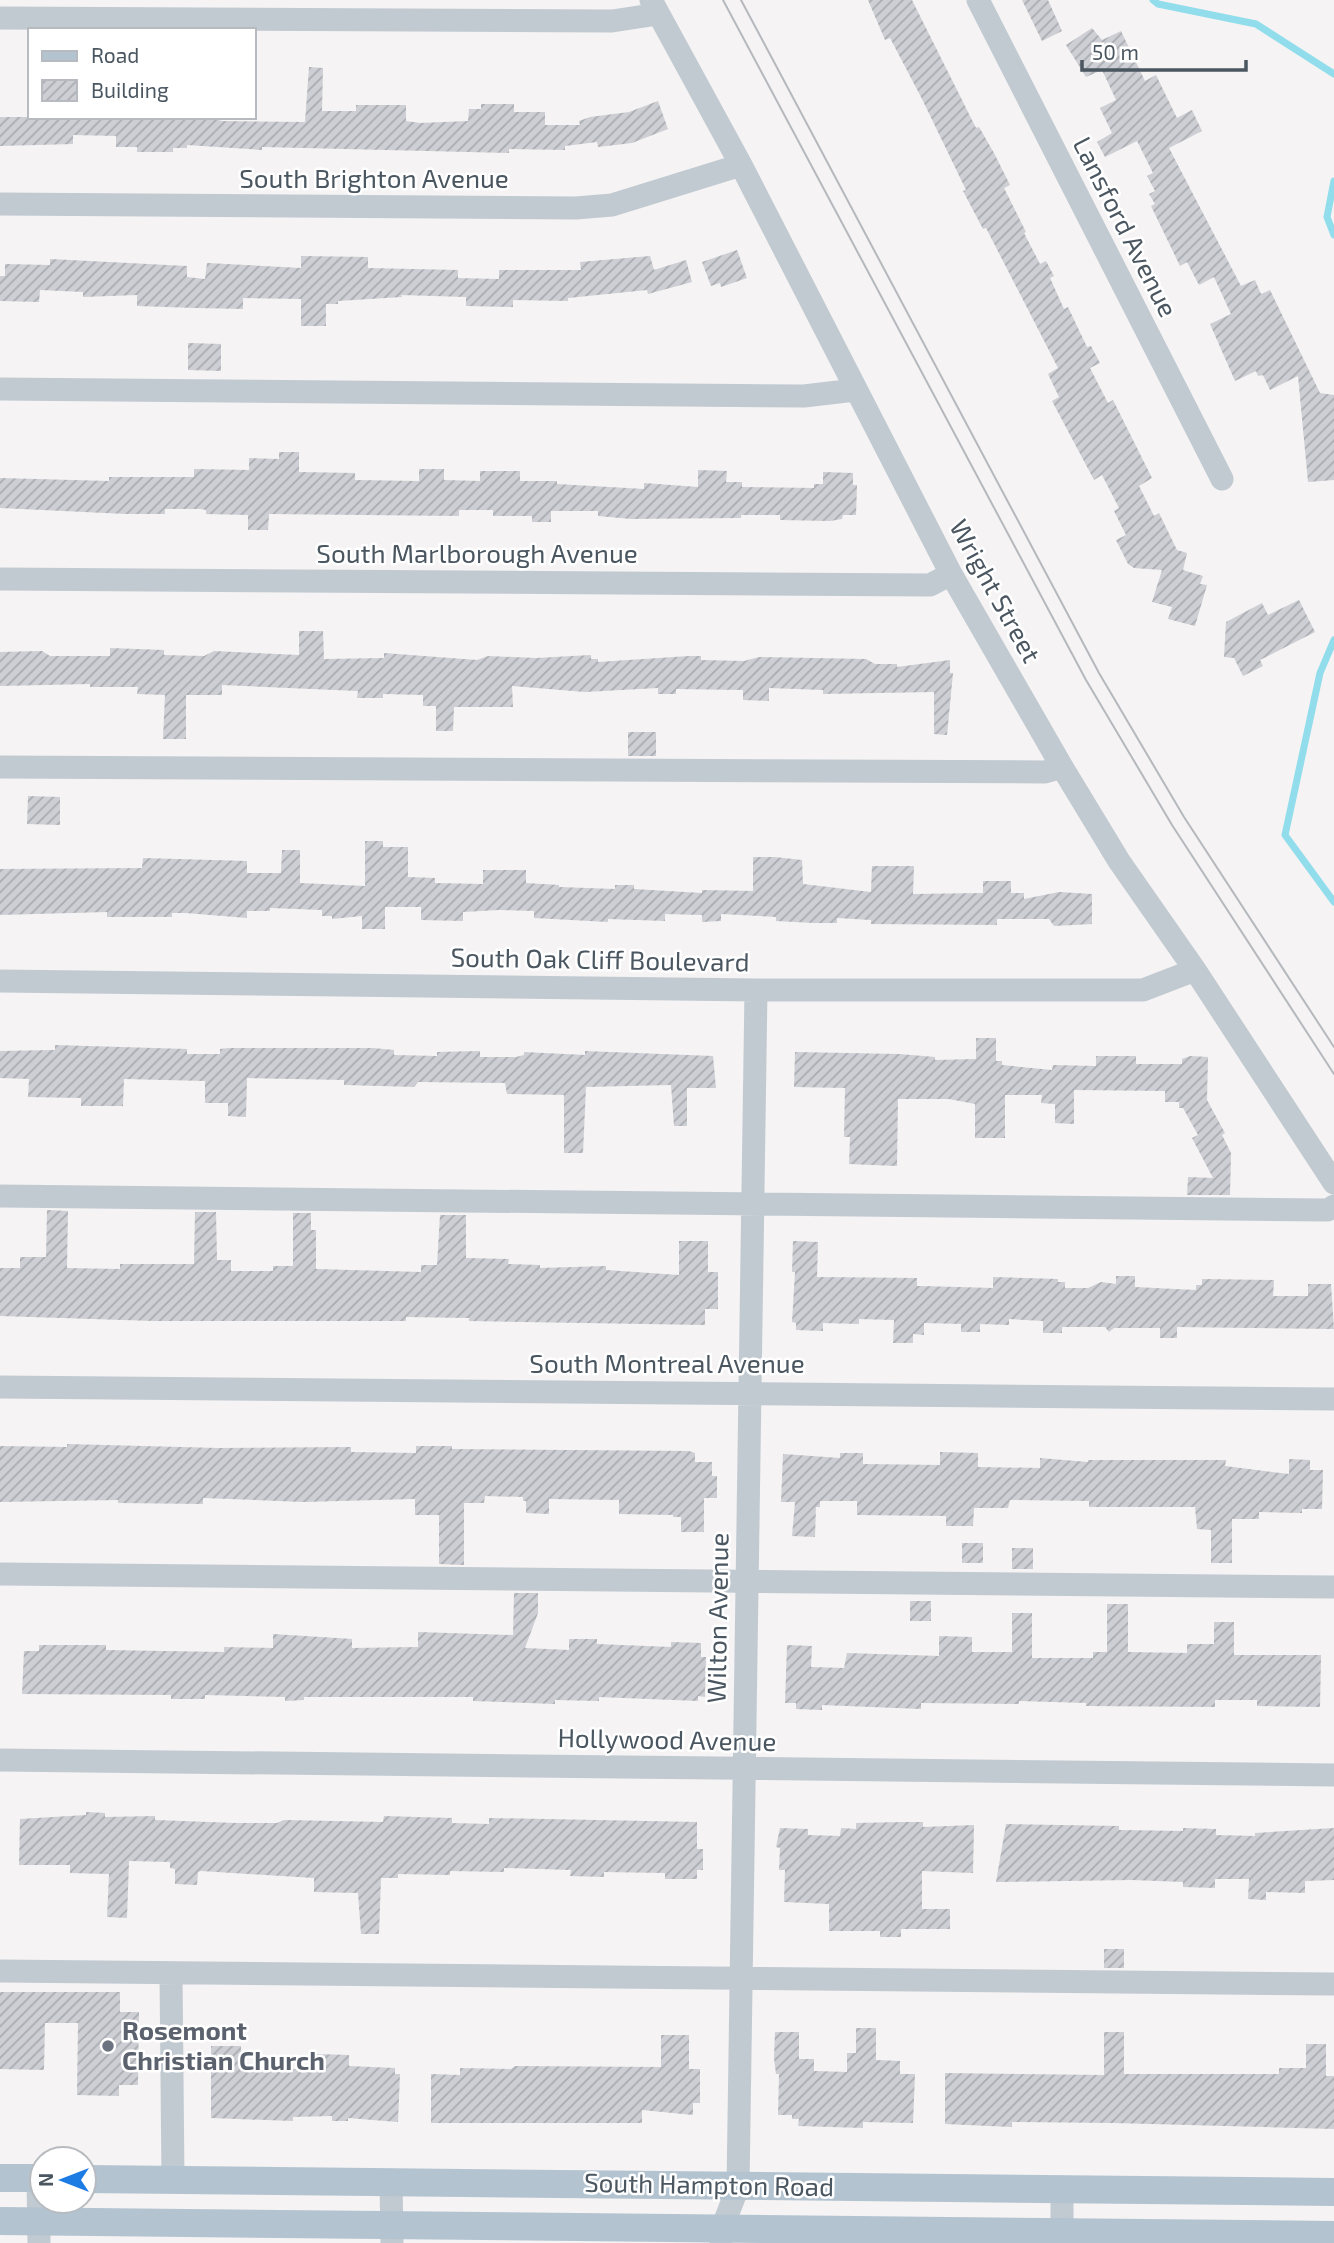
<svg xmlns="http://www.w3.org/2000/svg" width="1334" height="2243" font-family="'Exo 2',sans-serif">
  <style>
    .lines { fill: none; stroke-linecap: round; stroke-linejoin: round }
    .stream { stroke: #91ddec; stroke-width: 7 }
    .building { fill: url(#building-hatch) }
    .minor { stroke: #c1cad1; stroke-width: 23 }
    .major { stroke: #b3c3d0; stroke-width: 28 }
    .tram { stroke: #b5b8bc; stroke-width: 2 }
    .worship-dot { fill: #6b7280; stroke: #fff; stroke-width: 2.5 }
    .labels { text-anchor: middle; stroke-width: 5; stroke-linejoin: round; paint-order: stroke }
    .street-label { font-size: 26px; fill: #4a5660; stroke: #fff }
    .worship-label { font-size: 26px; font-weight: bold; fill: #5b616d; stroke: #fff; text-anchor: start }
  </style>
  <defs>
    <pattern id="building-hatch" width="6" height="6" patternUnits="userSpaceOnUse" patternTransform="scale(1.75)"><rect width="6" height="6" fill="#cdcfd4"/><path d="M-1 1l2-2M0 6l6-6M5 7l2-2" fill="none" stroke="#a8abaf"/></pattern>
  </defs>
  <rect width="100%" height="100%" fill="#f5f3f3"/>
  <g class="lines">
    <!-- stream -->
    <path class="stream" d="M 1153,0 L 1158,4 L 1256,24 L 1334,74
      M 1334,181 L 1327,217 L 1334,235
      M 1334,640 L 1320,673 L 1285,835 L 1334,902"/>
  </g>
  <!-- building -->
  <path class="building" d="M 868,0 L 912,0 L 976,128 L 979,127 L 994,153 L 1010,185 L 1004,188 L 1026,232 L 1024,233 L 1040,264 L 1046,261 L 1054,276 L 1050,278 L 1064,309 L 1068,307 L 1087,347 L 1091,346 L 1100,363 L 1090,368 L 1108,403 L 1113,400 L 1152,478 L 1139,486 L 1154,516 L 1159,513 L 1177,550 L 1187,553 L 1183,570 L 1203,576 L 1200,584 L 1207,585 L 1195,626 L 1168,619 L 1172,607 L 1152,602 L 1162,570 L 1134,568 L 1128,564 L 1116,540 L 1126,535 L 1114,511 L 1119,508 L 1102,475 L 1094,480 L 1052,401 L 1059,397 L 1048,374 L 1058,368 L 986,228 L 983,229 L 963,191 L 966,190 L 922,99 L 890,38 L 885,40 Z
    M 1022,0 L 1048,0 L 1062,31 L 1042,41 Z
    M 1092,28 L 1102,40 L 1121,31 L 1145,81 L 1156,75 L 1177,118 L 1192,110 L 1202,131 L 1169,148 L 1241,286 L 1255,280 L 1261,294 L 1270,290 L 1320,393 L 1334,395 L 1334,480 L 1308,482 L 1298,376 L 1270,390 L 1263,375 L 1258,376 L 1256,371 L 1235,381 L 1210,324 L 1231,314 L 1214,277 L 1199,285 L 1187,262 L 1180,266 L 1151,206 L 1155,204 L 1149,194 L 1155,191 L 1147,176 L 1153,173 L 1137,141 L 1105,157 L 1097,142 L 1112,133 L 1100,108 L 1116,100 L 1102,70 L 1086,77 L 1066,45 Z
    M 309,67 L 323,68 L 322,111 L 356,111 L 356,105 L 406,105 L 406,121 L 420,123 L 468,121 L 469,109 L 481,109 L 481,104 L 514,104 L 514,112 L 545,112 L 545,125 L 580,125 L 579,121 L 590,117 L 629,112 L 658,101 L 668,129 L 632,143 L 598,147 L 597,142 L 565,146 L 565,150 L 509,149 L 509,153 L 262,147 L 262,150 L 187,145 L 187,148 L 173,148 L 173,152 L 137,152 L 137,147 L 116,147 L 116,136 L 73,135 L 73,144 L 0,146 L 0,117 L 207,117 L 222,121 L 305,122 Z
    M 737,250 L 747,278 L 721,287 L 720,283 L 711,286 L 702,262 Z
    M 301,256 L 368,257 L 368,268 L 458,270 L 458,278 L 499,279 L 499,270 L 581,270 L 580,262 L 650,256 L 654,270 L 686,260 L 692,282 L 648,294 L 647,290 L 568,298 L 568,301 L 513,300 L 513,307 L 466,306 L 466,297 L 401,295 L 402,297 L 338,301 L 338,304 L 326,304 L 326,326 L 301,326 L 301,299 L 243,298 L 243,309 L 195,308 L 137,306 L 137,295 L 83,297 L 83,292 L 40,290 L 39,302 L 0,301 L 0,276 L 5,276 L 5,264 L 50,265 L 50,259 L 187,266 L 187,277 L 205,279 L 207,263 L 301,268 Z
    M 188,343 L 221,344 L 221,371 L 188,370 Z
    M 279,452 L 299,452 L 299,472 L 355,473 L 355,480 L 419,481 L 419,469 L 444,469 L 444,480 L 480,481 L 480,471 L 520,471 L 520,481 L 557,481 L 557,484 L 644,489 L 644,483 L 698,487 L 698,470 L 727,471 L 726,482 L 742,482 L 742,487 L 814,488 L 814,484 L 823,484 L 823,472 L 853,473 L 853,485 L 857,485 L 856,515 L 843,515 L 842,519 L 830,521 L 780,520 L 780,515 L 741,515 L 741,518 L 631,519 L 598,516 L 598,511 L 551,511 L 551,522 L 532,522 L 532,516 L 493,516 L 493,510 L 459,510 L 459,516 L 269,514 L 268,530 L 248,530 L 248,515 L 206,514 L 206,510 L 201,509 L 165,509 L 165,514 L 126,514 L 0,508 L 0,478 L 109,481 L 109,477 L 194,477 L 194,469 L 249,470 L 249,458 L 279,459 Z
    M 1299,600 L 1315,632 L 1260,660 L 1263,666 L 1243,676 L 1234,658 L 1224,657 L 1226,622 L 1262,603 L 1268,615 Z
    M 299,631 L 323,631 L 324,659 L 384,658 L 384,653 L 477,660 L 488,656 L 536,658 L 591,655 L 591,659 L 598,659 L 598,662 L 689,656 L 701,656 L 701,660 L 744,661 L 759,657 L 866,659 L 875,664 L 897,664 L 897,667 L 950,660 L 950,673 L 953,673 L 947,735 L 934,734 L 934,692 L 823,694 L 823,690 L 769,688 L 769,701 L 743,700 L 743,690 L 676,689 L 676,694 L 658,694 L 658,688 L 585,692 L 512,686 L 513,707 L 454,707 L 453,731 L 436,731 L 436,706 L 423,706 L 423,695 L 383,694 L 383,698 L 357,698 L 358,691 L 222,685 L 222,695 L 186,695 L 186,739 L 163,739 L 165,695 L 137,694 L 138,687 L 90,687 L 90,684 L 0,686 L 0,652 L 42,651 L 50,656 L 110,656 L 110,648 L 164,650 L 164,655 L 204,656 L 214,651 L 299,655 Z
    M 628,732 L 656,732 L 656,756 L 628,756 Z
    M 28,796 L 60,797 L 60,825 L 27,824 Z
    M 365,841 L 383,841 L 383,847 L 408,847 L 408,877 L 435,878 L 435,883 L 483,884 L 483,870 L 526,870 L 526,883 L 559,885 L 559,887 L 615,889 L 615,885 L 634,885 L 634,889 L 702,893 L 702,890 L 753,891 L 753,857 L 775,857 L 802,860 L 803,884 L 871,892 L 872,866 L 914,866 L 913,894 L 983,893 L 983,881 L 1011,881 L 1011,893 L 1024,893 L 1024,899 L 1059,892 L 1092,894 L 1092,924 L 1054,926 L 1049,919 L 997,919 L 997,925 L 871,924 L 871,920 L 837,918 L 837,923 L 814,923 L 776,921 L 776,917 L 721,914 L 721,921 L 702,922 L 702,915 L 665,914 L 665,921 L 608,919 L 608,922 L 534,918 L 534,911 L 499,910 L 463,912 L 463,921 L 421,920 L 421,907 L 385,907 L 385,929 L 362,929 L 362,916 L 332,919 L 332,916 L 322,916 L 322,910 L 270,908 L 270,911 L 247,911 L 247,918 L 186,913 L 172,913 L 172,917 L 107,917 L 107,912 L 0,915 L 0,869 L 142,868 L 143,858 L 247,861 L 247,873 L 281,873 L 282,850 L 300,850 L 300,883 L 365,886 Z
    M 976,1038 L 996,1038 L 996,1061 L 1002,1061 L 1002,1065 L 1052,1070 L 1053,1065 L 1096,1066 L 1096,1056 L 1136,1056 L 1136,1064 L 1182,1064 L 1182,1059 L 1190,1056 L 1208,1057 L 1207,1100 L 1225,1133 L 1222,1135 L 1231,1153 L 1230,1195 L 1187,1195 L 1188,1177 L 1213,1178 L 1192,1138 L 1198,1135 L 1183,1108 L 1179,1108 L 1179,1102 L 1165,1102 L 1165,1091 L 1074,1090 L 1074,1124 L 1055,1123 L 1055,1104 L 1041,1103 L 1042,1095 L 1005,1095 L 1005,1138 L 975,1138 L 975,1104 L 949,1099 L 898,1099 L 897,1166 L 849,1164 L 850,1137 L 844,1137 L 845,1088 L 794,1087 L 795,1052 L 899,1054 L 935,1057 L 935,1060 L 976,1059 Z
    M 55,1045 L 187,1049 L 187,1054 L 220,1054 L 220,1049 L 229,1048 L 373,1048 L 394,1050 L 394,1055 L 437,1056 L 437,1052 L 480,1051 L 480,1057 L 516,1057 L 524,1055 L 524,1052 L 585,1055 L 585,1051 L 713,1056 L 716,1088 L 687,1088 L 687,1126 L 674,1126 L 671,1085 L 586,1087 L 583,1153 L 564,1153 L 564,1095 L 507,1094 L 505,1083 L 418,1082 L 414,1087 L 380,1086 L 344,1085 L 344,1080 L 247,1078 L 246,1117 L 228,1116 L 228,1103 L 205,1103 L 205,1081 L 124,1079 L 123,1106 L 81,1106 L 81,1098 L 28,1097 L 29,1079 L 0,1078 L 0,1051 L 55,1050 Z
    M 47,1210 L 68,1211 L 67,1268 L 120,1269 L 120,1264 L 194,1264 L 195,1212 L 216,1212 L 217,1260 L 231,1260 L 231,1271 L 273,1271 L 273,1266 L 293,1266 L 293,1213 L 311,1213 L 311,1230 L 316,1230 L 316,1269 L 421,1272 L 421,1265 L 437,1265 L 440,1215 L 466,1215 L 466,1258 L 509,1259 L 508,1264 L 540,1265 L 540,1268 L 606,1266 L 606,1270 L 679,1275 L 679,1241 L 708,1241 L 708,1272 L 718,1272 L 718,1309 L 705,1309 L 705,1325 L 469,1321 L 469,1318 L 406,1317 L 406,1321 L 154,1321 L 0,1316 L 0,1268 L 20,1268 L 20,1257 L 46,1257 Z
    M 793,1241 L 818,1242 L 817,1277 L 917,1278 L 917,1286 L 922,1286 L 993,1288 L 993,1277 L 1058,1279 L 1058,1282 L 1065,1282 L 1065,1288 L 1088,1288 L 1101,1282 L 1116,1284 L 1116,1276 L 1135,1276 L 1135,1287 L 1196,1290 L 1196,1285 L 1202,1285 L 1202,1279 L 1274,1280 L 1273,1296 L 1308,1296 L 1308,1284 L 1331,1284 L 1334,1329 L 1177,1327 L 1177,1338 L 1160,1338 L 1160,1328 L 1114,1328 L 1109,1332 L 1105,1327 L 1062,1327 L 1062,1333 L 1043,1333 L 1043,1321 L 1009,1319 L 1009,1325 L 980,1324 L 980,1332 L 961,1332 L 961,1324 L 924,1323 L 924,1335 L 913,1334 L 913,1343 L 893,1343 L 894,1320 L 859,1319 L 859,1324 L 823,1323 L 823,1331 L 796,1330 L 796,1323 L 792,1322 L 795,1272 L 792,1272 Z
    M 67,1444 L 218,1448 L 351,1447 L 351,1452 L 416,1453 L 416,1446 L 452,1446 L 452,1449 L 689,1451 L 695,1453 L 695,1462 L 712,1462 L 712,1476 L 717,1476 L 717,1498 L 704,1498 L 704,1532 L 681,1532 L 681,1517 L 673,1517 L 673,1515 L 619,1514 L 619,1500 L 549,1499 L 549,1514 L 526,1513 L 526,1501 L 523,1501 L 523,1497 L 485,1496 L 484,1503 L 464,1503 L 464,1565 L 439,1564 L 439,1515 L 415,1515 L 415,1499 L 303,1502 L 203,1498 L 203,1504 L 118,1503 L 118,1500 L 0,1502 L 0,1446 L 67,1447 Z
    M 940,1452 L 978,1453 L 978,1467 L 1040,1468 L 1040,1458 L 1088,1462 L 1088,1460 L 1226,1460 L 1225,1466 L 1289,1474 L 1289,1459 L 1310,1460 L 1310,1470 L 1323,1470 L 1322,1509 L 1302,1509 L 1302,1513 L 1259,1512 L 1259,1519 L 1232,1519 L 1232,1563 L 1211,1563 L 1211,1530 L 1197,1529 L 1195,1507 L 1089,1507 L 1089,1501 L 1010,1500 L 1008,1508 L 974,1508 L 973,1526 L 946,1526 L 946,1516 L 857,1515 L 857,1501 L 820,1501 L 820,1507 L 816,1507 L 815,1537 L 792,1536 L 795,1502 L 781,1502 L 783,1454 L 840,1458 L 840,1453 L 863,1453 L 863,1464 L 940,1465 Z
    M 962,1543 L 983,1543 L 983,1563 L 962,1563 Z
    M 1012,1548 L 1033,1548 L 1033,1569 L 1012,1569 Z
    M 514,1593 L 538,1593 L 538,1613 L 525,1648 L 569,1650 L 569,1639 L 597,1639 L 597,1644 L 671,1647 L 671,1642 L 701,1643 L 701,1657 L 706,1657 L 705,1697 L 698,1696 L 698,1701 L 599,1697 L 599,1701 L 555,1700 L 555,1704 L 473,1701 L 473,1697 L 304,1697 L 304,1700 L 285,1701 L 285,1697 L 205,1695 L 205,1699 L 171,1699 L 171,1695 L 22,1694 L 24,1651 L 39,1651 L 39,1645 L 106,1645 L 106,1650 L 224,1652 L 224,1647 L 273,1648 L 273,1634 L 352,1639 L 352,1648 L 418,1647 L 418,1632 L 513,1635 Z
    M 910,1601 L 931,1601 L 931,1621 L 910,1621 Z
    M 1107,1604 L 1128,1604 L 1128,1652 L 1187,1653 L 1187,1644 L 1214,1644 L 1214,1622 L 1234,1622 L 1234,1655 L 1321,1655 L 1320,1707 L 1257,1706 L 1257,1700 L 1215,1700 L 1215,1707 L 1086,1706 L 1086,1703 L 1019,1701 L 1019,1704 L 921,1703 L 921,1709 L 822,1705 L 822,1710 L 796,1709 L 796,1703 L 785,1703 L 787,1645 L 812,1646 L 811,1667 L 844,1668 L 847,1653 L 939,1656 L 939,1636 L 972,1637 L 972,1652 L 1012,1652 L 1012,1613 L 1032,1613 L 1032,1658 L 1093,1658 L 1093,1652 L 1107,1652 Z
    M 86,1812 L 105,1813 L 105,1817 L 155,1816 L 155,1820 L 236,1823 L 277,1823 L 284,1820 L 383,1822 L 384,1816 L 452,1818 L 452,1823 L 489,1824 L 489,1818 L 697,1822 L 697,1849 L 703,1849 L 703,1870 L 697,1870 L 697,1879 L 665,1879 L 665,1873 L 604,1872 L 604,1877 L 570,1876 L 571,1870 L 504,1868 L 504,1872 L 450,1871 L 450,1875 L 398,1874 L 398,1878 L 381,1878 L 379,1934 L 361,1934 L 358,1893 L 314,1892 L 314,1878 L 201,1871 L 198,1872 L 197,1885 L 175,1884 L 175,1869 L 170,1868 L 170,1862 L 129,1861 L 127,1918 L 107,1917 L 109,1874 L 70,1873 L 70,1865 L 19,1865 L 20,1819 L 86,1815 Z
    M 904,1822 L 923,1822 L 923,1827 L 974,1825 L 973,1873 L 922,1871 L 922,1909 L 950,1909 L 950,1929 L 901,1929 L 901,1937 L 880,1937 L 880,1931 L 829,1931 L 829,1904 L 784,1902 L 785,1870 L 779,1870 L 780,1848 L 776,1847 L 780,1828 L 808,1829 L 808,1835 L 840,1836 L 841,1828 L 856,1829 L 856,1823 Z
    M 1006,1824 L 1119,1826 L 1119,1830 L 1183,1831 L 1183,1828 L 1216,1829 L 1216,1835 L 1255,1836 L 1255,1833 L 1334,1828 L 1334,1880 L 1305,1881 L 1305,1893 L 1266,1892 L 1266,1900 L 1248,1899 L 1249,1879 L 1215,1879 L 1215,1888 L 1183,1887 L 1183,1882 L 1132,1880 L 996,1882 Z
    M 1104,1949 L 1124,1949 L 1124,1968 L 1104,1968 Z
    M 0,1992 L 120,1992 L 120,2012 L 139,2012 L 138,2085 L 119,2085 L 119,2096 L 77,2095 L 78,2023 L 45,2023 L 44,2070 L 0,2069 Z
    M 856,2028 L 876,2028 L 876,2060 L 900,2061 L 900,2074 L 915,2074 L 913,2123 L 863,2122 L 863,2128 L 798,2126 L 799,2119 L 792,2119 L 792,2115 L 778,2115 L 779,2074 L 776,2074 L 774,2058 L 775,2032 L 799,2032 L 799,2059 L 814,2059 L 814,2071 L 847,2072 L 847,2053 L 856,2053 Z
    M 1104,2032 L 1124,2032 L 1124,2074 L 1279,2074 L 1279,2068 L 1306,2068 L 1306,2044 L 1326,2044 L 1326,2076 L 1334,2076 L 1334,2129 L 1114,2123 L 1012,2122 L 1012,2127 L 945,2124 L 945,2073 L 1104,2075 Z
    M 661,2035 L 689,2035 L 689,2069 L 700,2069 L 700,2103 L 693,2103 L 693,2115 L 642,2110 L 642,2123 L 431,2123 L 431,2074 L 460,2075 L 460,2068 L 511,2069 L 515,2066 L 661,2067 Z
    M 211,2046 L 241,2046 L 241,2064 L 282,2064 L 282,2069 L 316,2069 L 316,2054 L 349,2055 L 349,2066 L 395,2068 L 395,2074 L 400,2074 L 398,2122 L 348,2118 L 348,2121 L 332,2121 L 332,2116 L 293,2117 L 293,2121 L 211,2118 Z"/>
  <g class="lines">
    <!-- minor -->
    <path class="minor" d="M 651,0 L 741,165 L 951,574 L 1062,767 L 1119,861 L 1195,970 L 1334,1183
      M 978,0 L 1222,479
      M 0,18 L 612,21 L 658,14
      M 0,204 L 576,208 L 612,205 L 741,165
      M 0,389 L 804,396 L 855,390
      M 0,579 L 930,585 L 951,574
      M 0,767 L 1045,772 L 1062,767
      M 0,981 L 756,990 L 1143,990 L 1195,970
      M 0,1196 L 1328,1210 L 1334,1206
      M 0,1387 L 1334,1399
      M 0,1574 L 1334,1587
      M 0,1760 L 1334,1775
      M 0,1971 L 1334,1984
      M 171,1973 L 173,2180
      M 38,2178 L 39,2243
      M 391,2181 L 392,2243
      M 1062,2187 L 1062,2243
      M 721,2243 L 721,2231 L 738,2187 L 756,990"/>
    <!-- major -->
    <path class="major" d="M 0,2178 L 42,2178
      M 84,2179 L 1334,2192
      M 0,2221 L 1334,2235"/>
    <!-- tram -->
    <path class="tram" d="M 723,0 L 1086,680 L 1172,825 L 1334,1074
      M 741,0 L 1099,673 L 1184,817 L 1334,1047"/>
  </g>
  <!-- markers -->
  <circle class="worship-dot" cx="108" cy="2046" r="7"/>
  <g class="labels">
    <!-- street labels -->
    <g class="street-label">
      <text x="374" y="188">South Brighton Avenue</text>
      <text transform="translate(1125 227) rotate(63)" y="9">Lansford Avenue</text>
      <text x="477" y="563">South Marlborough Avenue</text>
      <text transform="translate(995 591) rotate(61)" y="9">Wright Street</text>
      <text transform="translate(600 960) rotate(1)" y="9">South Oak Cliff Boulevard</text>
      <text x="667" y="1373">South Montreal Avenue</text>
      <text transform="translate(718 1618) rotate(-89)" y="9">Wilton Avenue</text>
      <text transform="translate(667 1740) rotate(1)" y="9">Hollywood Avenue</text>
      <text transform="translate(709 2185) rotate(1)" y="9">South Hampton Road</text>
    </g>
    <!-- worship labels -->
    <g class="worship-label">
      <text x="122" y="2040">Rosemont<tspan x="122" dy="30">Christian Church</tspan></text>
    </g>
  </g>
  <!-- legend -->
  <rect x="28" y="28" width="228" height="91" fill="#ffffff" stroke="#b7bbbf" stroke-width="2"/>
  <rect x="42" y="51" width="35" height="10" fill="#b3c3d0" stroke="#b7bbbf" stroke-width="2"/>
  <text x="91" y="63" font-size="21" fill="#4a5660">Road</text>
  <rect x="42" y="80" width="35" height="21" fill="url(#building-hatch)" stroke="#b7bbbf" stroke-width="2"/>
  <text x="91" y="98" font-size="21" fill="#4a5660">Building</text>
  <!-- north arrow -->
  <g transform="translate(63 2180) rotate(270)"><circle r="33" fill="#ffffff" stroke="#b7bbbf" stroke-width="2"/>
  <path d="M0-5L12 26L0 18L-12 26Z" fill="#1d7ce4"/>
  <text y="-10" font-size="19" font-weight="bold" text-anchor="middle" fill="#4a5660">N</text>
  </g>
  <!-- scale -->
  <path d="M1082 60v10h164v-10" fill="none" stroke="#4a5660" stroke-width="3.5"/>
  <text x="1092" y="60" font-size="21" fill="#4a5660" stroke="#ffffff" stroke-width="5" paint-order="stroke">50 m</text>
</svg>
